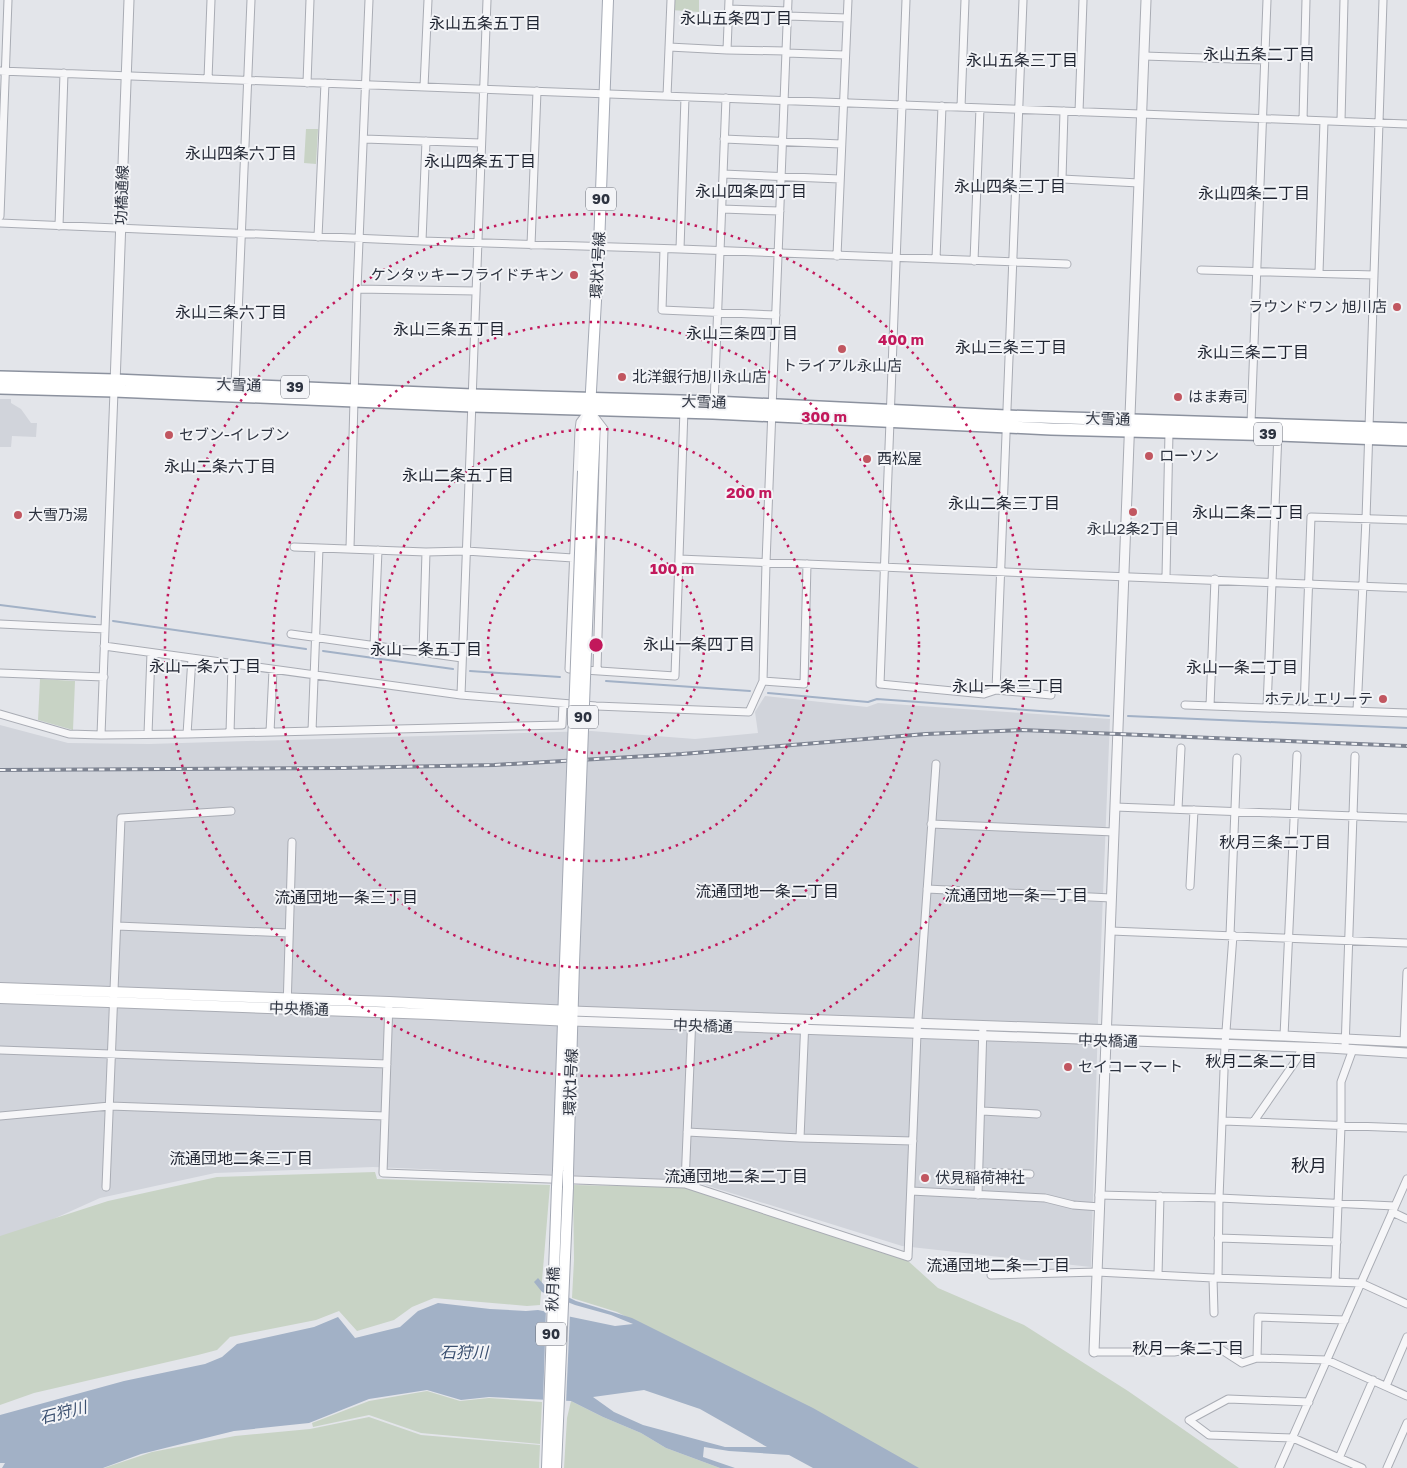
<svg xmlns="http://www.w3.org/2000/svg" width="1407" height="1468" font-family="'Golos Text','Noto Sans JP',sans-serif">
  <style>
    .built { fill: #d1d4db }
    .green { fill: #c8d3c5 }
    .water { fill: #a2b1c6; fill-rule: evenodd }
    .pier { fill: #e3e5ea }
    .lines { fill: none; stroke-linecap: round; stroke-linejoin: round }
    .stream { stroke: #a2b1c6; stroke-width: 2 }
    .minor-casing { stroke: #a9acb4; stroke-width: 9 }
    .tertiary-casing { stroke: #a9acb4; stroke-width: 11 }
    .secondary-casing { stroke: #a9acb4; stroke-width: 12 }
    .primary-casing { stroke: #a4a9b4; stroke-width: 12 }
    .trunk-casing { stroke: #8c929f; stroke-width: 14 }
    .minor { stroke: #f6f6f8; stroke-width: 7 }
    .tertiary { stroke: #f6f6f8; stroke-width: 9 }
    .secondary { stroke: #fff; stroke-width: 10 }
    .primary { stroke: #fff; stroke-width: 10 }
    .trunk { stroke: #fff; stroke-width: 11 }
    .rail-casing { stroke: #7e8492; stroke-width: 4 }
    .rail { stroke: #f3f4f7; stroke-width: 2; stroke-dasharray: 5.5; stroke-linecap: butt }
    .primary-bridge-casing { stroke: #a4a9b4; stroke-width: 12; stroke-linecap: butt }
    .primary-bridge { stroke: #fff; stroke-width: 10 }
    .ring { fill: none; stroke: #c2185b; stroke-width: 2.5; stroke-dasharray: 2.5 5 }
    .poi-dot { fill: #c15660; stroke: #f3f4f7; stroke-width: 2 }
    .labels { text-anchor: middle; stroke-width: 4; stroke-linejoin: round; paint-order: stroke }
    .shield { fill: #f3f4f7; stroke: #686d77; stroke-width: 1 }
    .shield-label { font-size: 14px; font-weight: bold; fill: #2d3340 }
    .street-label { font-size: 15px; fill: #2d3340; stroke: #f3f4f7 }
    .poi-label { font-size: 15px; fill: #2d3340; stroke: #f3f4f7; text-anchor: start }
    .neighbourhood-label { font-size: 16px; fill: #1f2431; stroke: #f3f4f7 }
    .water-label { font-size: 16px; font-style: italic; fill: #3b5070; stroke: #f3f4f7 }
    .quarter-label { font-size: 18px; fill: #1f2431; stroke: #f3f4f7 }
    .centre { fill: #c2185b; stroke: #f3f4f7; stroke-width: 2.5 }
    .ring-label { font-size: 15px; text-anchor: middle; font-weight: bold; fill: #c2185b; stroke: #f3f4f7; stroke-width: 4; stroke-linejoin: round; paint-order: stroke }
  </style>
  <rect width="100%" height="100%" fill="#e3e5ea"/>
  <!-- built -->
  <path class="built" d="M 0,399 L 11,399 L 11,403 L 21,409 L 31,423 L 37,423 L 36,437 L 12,436 L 11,447 L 0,447 Z
    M 765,696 L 867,707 L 878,703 L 1110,719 L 1098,1021 L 1091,1267 L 902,1246 L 689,1180 L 373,1167 L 215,1173 L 100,1198 L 0,1243 L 0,725 L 68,743 L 149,744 L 591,731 L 695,739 L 758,733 L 755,712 Z"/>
  <!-- green -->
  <path class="green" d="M 671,0 L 699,0 L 699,12 L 671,10 Z
    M 306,129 L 318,129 L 316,164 L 304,163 Z
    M 40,679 L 75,681 L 73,730 L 38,720 Z
    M 375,1172 L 377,1179 L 550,1185 L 540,1305 L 527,1306 L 434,1298 L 412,1307 L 394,1320 L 357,1331 L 339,1311 L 316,1320 L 230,1337 L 217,1350 L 198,1355 L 34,1393 L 0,1405 L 0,1236 L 108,1201 L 217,1177 Z
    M 573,1185 L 687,1187 L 907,1260 L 938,1288 L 1024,1325 L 1128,1391 L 1239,1468 L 918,1468 L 617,1312 L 572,1298 L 574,1260 Z
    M 427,1391 L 460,1401 L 489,1398 L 542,1402 L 540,1444 L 421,1433 L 369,1415 L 313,1427 L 312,1423 L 369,1401 Z
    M 571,1401 L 603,1417 L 641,1433 L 666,1448 L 720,1468 L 564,1468 L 567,1418 Z
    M 369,1417 L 421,1435 L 540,1445 L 539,1468 L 104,1468 L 152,1452 L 235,1436 L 310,1429 Z"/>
  <!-- water -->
  <path class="water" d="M 538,1278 L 545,1286 L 576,1301 L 632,1318 L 813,1408 L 919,1468 L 813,1468 L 789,1455 L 729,1451 L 704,1447 L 703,1457 L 735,1468 L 720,1468 L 666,1448 L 641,1433 L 603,1417 L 571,1401 L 489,1397 L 461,1400 L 427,1390 L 369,1399 L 309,1423 L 234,1431 L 141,1454 L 103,1468 L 2,1468 L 5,1463 L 0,1463 L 0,1415 L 124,1381 L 205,1364 L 222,1357 L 237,1344 L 314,1327 L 338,1317 L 355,1338 L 400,1327 L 418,1311 L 438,1303 L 490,1309 L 526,1311 L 538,1310 L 615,1326 L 633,1324 L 611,1315 L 575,1305 L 542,1292 L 534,1282 ZM 644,1390 L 700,1409 L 767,1447 L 725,1447 L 643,1425 L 614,1412 L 593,1397 Z"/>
  <!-- pier -->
  <path class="pier" d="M 546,1309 L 570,1313 L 566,1404 L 543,1403 Z"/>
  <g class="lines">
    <!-- stream -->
    <path class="stream" d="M 0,605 L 95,617
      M 113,621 L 306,649
      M 323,651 L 453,669
      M 470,671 L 560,677
      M 606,681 L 750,691
      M 768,693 L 868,702 L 877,699 L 1109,716
      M 1128,716 L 1407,728"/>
    <defs>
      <path id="minor" d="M 906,0 L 880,684 L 984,694 L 996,690
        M 1023,0 L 996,690 L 1051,695
        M 729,9 L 788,11
        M 788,16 L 847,18
        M 669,47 L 727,50 L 786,51
        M 727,50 L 729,0
        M 786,53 L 845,55
        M 1144,56 L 1265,60
        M 0,71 L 1407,124
        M 208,79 L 211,0
        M 307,83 L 310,0
        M 424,87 L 428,0
        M 667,96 L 671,0
        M 961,107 L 965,0
        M 1064,111 L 1062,179 L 1139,183
        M 1079,112 L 1083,0
        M 1303,120 L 1306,0
        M 1341,121 L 1344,0
        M 364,139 L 481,143
        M 724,139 L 841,144
        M 723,174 L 840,179
        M 722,209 L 780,211
        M 0,216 L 8,0
        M 0,223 L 422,241 L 680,249 L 1067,264
        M 59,226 L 64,73
        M 318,237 L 325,83
        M 422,241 L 426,141
        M 531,245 L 537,91
        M 664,249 L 662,310 L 776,315
        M 680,249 L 685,97
        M 837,256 L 848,0
        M 936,259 L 942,106
        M 974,261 L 980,108
        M 1201,270 L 1374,275
        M 1319,273 L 1324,121
        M 357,289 L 476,291
        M 235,387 L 251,0
        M 714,405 L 726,98
        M 586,414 L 580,422 L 579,430 L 569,669 L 675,676 L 684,409
        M 594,416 L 604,429 L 597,670
        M 1251,423 L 1267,0
        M 294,547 L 426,552 L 466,551 L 573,558
        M 350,548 L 357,289 L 369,0
        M 679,559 L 1407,588
        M 1166,577 L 1169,432
        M 0,624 L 105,629
        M 291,634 L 462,658
        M 104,646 L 461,695 L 596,706 L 749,712 L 763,681 L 766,563 L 788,0
        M 374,647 L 378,550
        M 423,653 L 426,552
        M 0,673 L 104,677
        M 763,681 L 804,684 L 807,564
        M 461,695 L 487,0
        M 1185,705 L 1407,713
        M 1210,706 L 1215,579
        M 1267,708 L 1278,432
        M 1304,709 L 1311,517 L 1407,520
        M 1357,711 L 1366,519 L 1383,0
        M 0,714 L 69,734 L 101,735 L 187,734 L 562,725 L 563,704
        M 312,731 L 319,548
        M 270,732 L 273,670
        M 230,733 L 232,664
        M 148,734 L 151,653
        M 187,734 L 192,658
        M 101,735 L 114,391
        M 1115,807 L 1407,818
        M 1178,809 L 1181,748
        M 931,824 L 1114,832
        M 1190,886 L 1194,810
        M 927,889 L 1111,898
        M 117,926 L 289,933
        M 1111,931 L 1407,943
        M 1230,935 L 1237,758
        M 389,1002 L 383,1173 L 685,1184 L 908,1257 L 917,1033 L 936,764
        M 287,1009 L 292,842
        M 1284,1036 L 1297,755
        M 1404,1042 L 1407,972
        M 1345,1049 L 1355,756
        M 0,1050 L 387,1064
        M 982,1111 L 1037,1114
        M 0,1116 L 110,1106 L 385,1116
        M 1223,1121 L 1407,1128
        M 1254,1121 L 1297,1059 L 1302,1047
        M 687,1132 L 800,1138 L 913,1141
        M 800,1138 L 805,1019
        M 979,1172 L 1030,1174
        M 685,1184 L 692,1015
        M 106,1187 L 121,818 L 231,811
        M 911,1191 L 1045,1198 L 1073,1205 L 1100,1207
        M 978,1195 L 983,1025
        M 1099,1195 L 1219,1198 L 1395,1206
        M 1392,1212 L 1407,1219
        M 1218,1238 L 1337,1242
        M 991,1275 L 1097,1272 L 1213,1278 L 1361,1283 L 1407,1304
        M 1158,1275 L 1160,1196
        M 1213,1278 L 1214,1313
        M 1218,1278 L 1219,1198 L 1225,1045 L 1233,935
        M 1335,1282 L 1341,1126 L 1341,1082 L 1353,1049
        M 1094,1352 L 1174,1352 L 1214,1345 L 1242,1363 L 1257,1358 L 1327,1360 L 1407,1396
        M 1257,1358 L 1258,1317 L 1345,1320
        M 1386,1386 L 1407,1337
        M 1309,1402 L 1228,1399 L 1189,1420 L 1209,1435 L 1293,1438 L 1362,1468
        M 1339,1458 L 1373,1380
        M 1279,1468 L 1407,1179
        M 1387,1468 L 1407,1423"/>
      <path id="tertiary" d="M 115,384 L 129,0
        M 572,1011 L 1284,1036 L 1407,1042
        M 572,1021 L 1329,1048 L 1407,1053
        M 1094,1352 L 1146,0"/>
      <path id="secondary" d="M 0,988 L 389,1002 L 571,1011
        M 0,998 L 430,1014 L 571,1021"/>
      <path id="primary" d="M 590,410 L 595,427 L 593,471
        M 583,471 L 585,427 L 590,409 L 599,246 L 608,0
        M 558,1170 L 565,963
        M 568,1172 L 574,963
        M 547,1468 L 557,1187
        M 556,1468 L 568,1187"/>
      <path id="trunk" d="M 0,377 L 115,380 L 472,395 L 714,402 L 1006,416 L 1407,429
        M 0,388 L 114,391 L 472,406 L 713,413 L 1051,429 L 1278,435 L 1407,440"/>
    </defs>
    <!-- minor casing -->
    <use href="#minor" class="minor-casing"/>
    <!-- tertiary casing -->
    <use href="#tertiary" class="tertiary-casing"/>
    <!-- secondary casing -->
    <use href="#secondary" class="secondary-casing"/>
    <!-- primary casing -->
    <use href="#primary" class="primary-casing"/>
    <!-- trunk casing -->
    <use href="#trunk" class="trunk-casing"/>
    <!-- minor -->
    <use href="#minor" class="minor"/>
    <!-- tertiary -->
    <use href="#tertiary" class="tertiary"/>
    <!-- secondary -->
    <use href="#secondary" class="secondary"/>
    <!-- primary -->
    <use href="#primary" class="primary"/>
    <!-- trunk -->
    <use href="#trunk" class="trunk"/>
    <defs>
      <path id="rail" d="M 0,770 L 343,768 L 494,765 L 682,754 L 926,734 L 1022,730 L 1407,746"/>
    </defs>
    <!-- rail casing -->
    <use href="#rail" class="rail-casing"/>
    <!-- rail -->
    <use href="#rail" class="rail"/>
    <defs>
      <path id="primary-bridge" d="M 565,963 L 583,471
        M 574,963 L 593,471
        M 557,1187 L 558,1170
        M 568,1187 L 568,1172"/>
    </defs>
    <!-- primary-bridge casing -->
    <use href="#primary-bridge" class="primary-bridge-casing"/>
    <!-- primary-bridge -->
    <use href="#primary-bridge" class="primary-bridge"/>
  </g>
  <!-- distance rings -->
  <g class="ring">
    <circle cx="596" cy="645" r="108"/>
    <circle cx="596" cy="645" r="216"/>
    <circle cx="596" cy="645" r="323"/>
    <circle cx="596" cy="645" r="431"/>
  </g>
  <!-- markers -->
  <g class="poi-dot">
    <circle cx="574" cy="275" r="5"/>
    <circle cx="1397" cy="307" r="5"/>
    <circle cx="842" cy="349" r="5"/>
    <circle cx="622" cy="377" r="5"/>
    <circle cx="1178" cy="397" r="5"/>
    <circle cx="169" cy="435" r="5"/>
    <circle cx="1149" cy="456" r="5"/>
    <circle cx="867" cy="459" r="5"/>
    <circle cx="1133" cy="512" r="5"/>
    <circle cx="18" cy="515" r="5"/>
    <circle cx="1383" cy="699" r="5"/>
    <circle cx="1068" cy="1067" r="5"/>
    <circle cx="925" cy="1178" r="5"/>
  </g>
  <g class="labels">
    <!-- shield labels -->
    <g class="shield">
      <rect x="586" y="187.5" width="30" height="23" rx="4"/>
      <rect x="281" y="375.5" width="28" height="23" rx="4"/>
      <rect x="1254" y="422.5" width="28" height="23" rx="4"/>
      <rect x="568" y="705.5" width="30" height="23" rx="4"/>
      <rect x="536" y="1322.5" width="30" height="23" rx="4"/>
    </g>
    <g class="shield-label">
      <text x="601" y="204">90</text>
      <text x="295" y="392">39</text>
      <text x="1268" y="439">39</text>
      <text x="583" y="722">90</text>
      <text x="551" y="1339">90</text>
    </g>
    <!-- street labels -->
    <g class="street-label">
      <text transform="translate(122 195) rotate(-88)" y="5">功橋通線</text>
      <text transform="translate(598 265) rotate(-87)" y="5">環状1号線</text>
      <text transform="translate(239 385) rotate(2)" y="5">大雪通</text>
      <text transform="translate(704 402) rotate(2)" y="5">大雪通</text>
      <text transform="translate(1108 419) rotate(2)" y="5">大雪通</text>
      <text transform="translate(299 1009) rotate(2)" y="5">中央橋通</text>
      <text transform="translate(703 1026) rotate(2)" y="5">中央橋通</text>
      <text transform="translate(1108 1041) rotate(2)" y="5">中央橋通</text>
      <text transform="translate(571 1082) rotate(-88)" y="5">環状1号線</text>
      <text transform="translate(553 1289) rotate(-88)" y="5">秋月橋</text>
    </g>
    <!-- poi labels -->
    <g class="poi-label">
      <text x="564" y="280" text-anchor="end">ケンタッキーフライドチキン</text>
      <text x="1387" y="312" text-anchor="end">ラウンドワン 旭川店</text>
      <text x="842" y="371" text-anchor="middle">トライアル永山店</text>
      <text x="632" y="382">北洋銀行旭川永山店</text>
      <text x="1188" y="402">はま寿司</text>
      <text x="179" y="440">セブン-イレブン</text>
      <text x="1159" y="461">ローソン</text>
      <text x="877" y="464">西松屋</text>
      <text x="28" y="520">大雪乃湯</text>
      <text x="1133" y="534" text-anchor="middle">永山2条2丁目</text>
      <text x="1373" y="704" text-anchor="end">ホテル エリーテ</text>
      <text x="1078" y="1072">セイコーマート</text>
      <text x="935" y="1183">伏見稲荷神社</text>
    </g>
    <!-- neighbourhood labels -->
    <g class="neighbourhood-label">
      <text x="736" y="24">永山五条四丁目</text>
      <text x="485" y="29">永山五条五丁目</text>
      <text x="1259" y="60">永山五条二丁目</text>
      <text x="1022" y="66">永山五条三丁目</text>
      <text x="241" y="159">永山四条六丁目</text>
      <text x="480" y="167">永山四条五丁目</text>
      <text x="1010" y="192">永山四条三丁目</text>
      <text x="751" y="197">永山四条四丁目</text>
      <text x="1254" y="199">永山四条二丁目</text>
      <text x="231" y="318">永山三条六丁目</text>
      <text x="449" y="335">永山三条五丁目</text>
      <text x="742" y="339">永山三条四丁目</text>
      <text x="1011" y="353">永山三条三丁目</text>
      <text x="1253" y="358">永山三条二丁目</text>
      <text x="220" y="472">永山二条六丁目</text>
      <text x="458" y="481">永山二条五丁目</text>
      <text x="1004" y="509">永山二条三丁目</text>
      <text x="1248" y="518">永山二条二丁目</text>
      <text x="699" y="650">永山一条四丁目</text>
      <text x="426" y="655">永山一条五丁目</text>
      <text x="205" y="672">永山一条六丁目</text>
      <text x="1242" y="673">永山一条二丁目</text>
      <text x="1008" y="692">永山一条三丁目</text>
      <text x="1275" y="848">秋月三条二丁目</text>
      <text x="767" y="897">流通団地一条二丁目</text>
      <text x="1016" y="901">流通団地一条一丁目</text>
      <text x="346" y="903">流通団地一条三丁目</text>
      <text x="1261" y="1067">秋月二条二丁目</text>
      <text x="241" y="1164">流通団地二条三丁目</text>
      <text x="736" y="1182">流通団地二条二丁目</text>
      <text x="998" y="1271">流通団地二条一丁目</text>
      <text x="1188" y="1354">秋月一条二丁目</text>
    </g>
    <!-- water labels -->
    <g class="water-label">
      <text x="464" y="1358">石狩川</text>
      <text transform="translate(63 1412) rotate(-14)" y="6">石狩川</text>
    </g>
    <!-- quarter labels -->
    <g class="quarter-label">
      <text x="1309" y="1172">秋月</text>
    </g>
  </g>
  <circle cx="596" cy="645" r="8" class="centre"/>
  <g class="ring-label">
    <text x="901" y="345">400 m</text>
    <text x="824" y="422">300 m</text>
    <text x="749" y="498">200 m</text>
    <text x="672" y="574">100 m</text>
  </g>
</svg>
